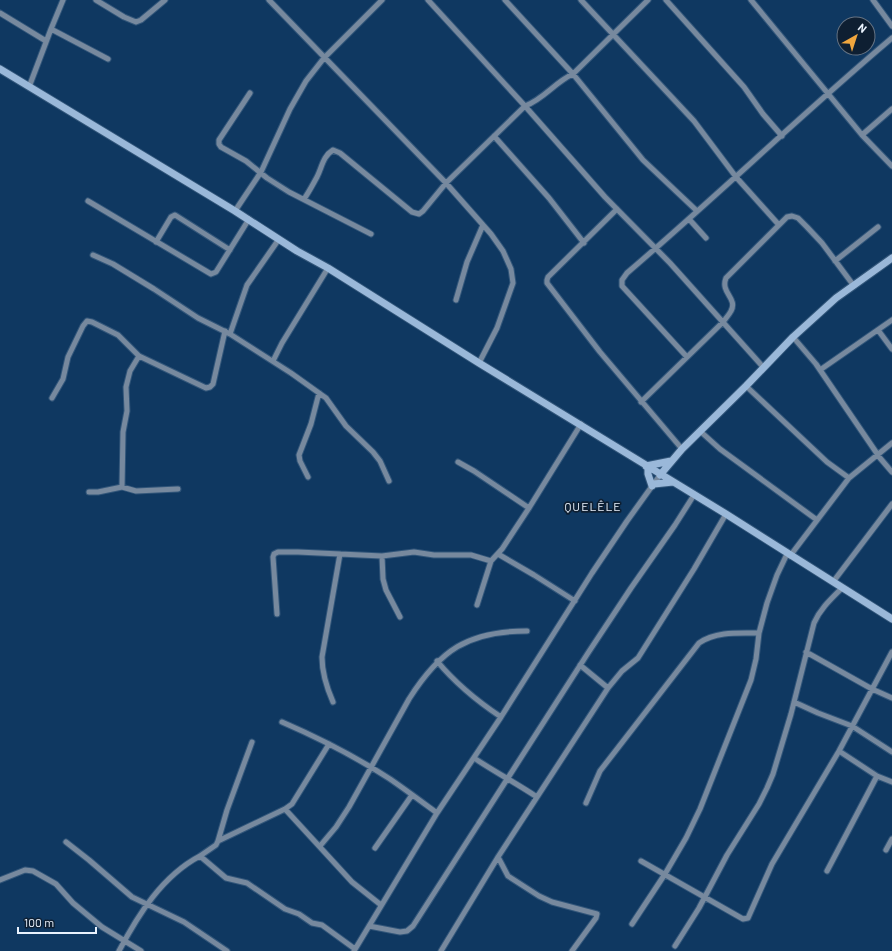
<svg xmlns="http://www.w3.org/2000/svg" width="892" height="951" font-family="Barlow,sans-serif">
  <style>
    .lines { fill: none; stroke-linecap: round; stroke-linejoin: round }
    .street-casing { stroke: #32567a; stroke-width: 7 }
    .secondary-casing { stroke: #32567a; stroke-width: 9 }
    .street { stroke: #77899e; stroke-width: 5 }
    .secondary { stroke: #9ab8d9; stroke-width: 7 }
    .labels { text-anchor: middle; stroke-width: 3.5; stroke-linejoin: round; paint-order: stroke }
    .neighbourhood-label { font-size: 12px; letter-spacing: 1px; fill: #e9f2fd; stroke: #0e1f32 }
  </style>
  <rect width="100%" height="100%" fill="#0f3861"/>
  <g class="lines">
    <defs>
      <path id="street" d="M 96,0 L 124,17 L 136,22 L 141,20 L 165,0
        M 269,0 L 446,183 L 491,234 L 503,251 L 511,269 L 513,283 L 497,328 L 479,363
        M 428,0 L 525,106 L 605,197 L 670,263 L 764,368
        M 505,0 L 573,74 L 643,160 L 697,211
        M 581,0 L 694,121 L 736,177 L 779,225
        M 666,0 L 744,87 L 763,114 L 782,136
        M 751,0 L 862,135 L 892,166
        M 873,0 L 892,26
        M 0,13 L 46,41
        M 51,29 L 108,59
        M 29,87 L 51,29 L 63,0
        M 250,93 L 219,140 L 219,144 L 221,147 L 246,161 L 267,178 L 289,192 L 371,234
        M 862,135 L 892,109
        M 494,136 L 549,198 L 584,243
        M 304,199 C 309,192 313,184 317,177 C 322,167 323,156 333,150 L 340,153 L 412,212 L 419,214 L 423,211 L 446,183 L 525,106 C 544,99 555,82 573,74 L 648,0
        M 88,201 L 211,274 L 216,272 L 249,219
        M 617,209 L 548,277 L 547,280 L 547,283 L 600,352 L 682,449
        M 235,211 L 261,172 L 290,109 L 306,81 L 324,58 L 382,0
        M 689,219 L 706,238
        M 156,242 L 171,217 L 175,215 L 230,250
        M 93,255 L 113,264 L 154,289 L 198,318 L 230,334 L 291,373 L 326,398 L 346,426 L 373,452 L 380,461 L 389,481
        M 835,261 L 878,227
        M 456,300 L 467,262 L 483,225
        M 878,330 L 892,349
        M 230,334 L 247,285 L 279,239
        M 793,337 L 816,364 L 880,458 L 892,472
        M 687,357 L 622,286 L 622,280 L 627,273 C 717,196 802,114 892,38
        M 273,361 L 282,343 L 328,268
        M 820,370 L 892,320
        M 746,386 L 827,462 L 849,478
        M 52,398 L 63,379 L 68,357 L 83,326 L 87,321 L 92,322 L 118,335 L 139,356
        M 641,402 L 723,322 C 726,318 729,315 731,311 C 738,298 720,293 726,278 L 787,217 L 792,216 L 798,218 L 807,227 L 822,243 L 854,286
        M 700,431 L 720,449 L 817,520
        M 458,462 L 474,471 L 529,508
        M 308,477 L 300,461 L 299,455 L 311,424 L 319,393
        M 122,487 L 136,491 L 178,489
        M 89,492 L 98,492 L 122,487 L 123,432 L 127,411 L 126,387 L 130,371 L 139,356 L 206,388 L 210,387 L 213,384 L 225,331
        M 498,554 L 534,575 L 575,601
        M 382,556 L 383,579 L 386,590 L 400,617
        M 790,556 L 849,478 L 892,443
        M 833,582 L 892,504
        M 477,605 L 491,561
        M 277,614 L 273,557 L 274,554 L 278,552 L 298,552 L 382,556 L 414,552 L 434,555 L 471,555 L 491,561 L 502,549 L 529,508 L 581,424
        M 806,652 L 872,689 L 892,698
        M 437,661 C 456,684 477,701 501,717
        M 580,665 L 608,688
        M 333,702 C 326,686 322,673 322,657 L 340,554
        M 794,702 L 818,713 L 852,726 L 892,752
        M 282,722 C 319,738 356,757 390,779 C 406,790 422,802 437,813
        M 839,751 L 877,776 L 892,782
        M 474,758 C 495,772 516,783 537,797
        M 586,803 L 600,771 L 699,643 C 716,631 739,633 759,633
        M 285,809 L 352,882 L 381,905
        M 218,841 L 285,809 L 292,804 L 329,744
        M 66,842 L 89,860 L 132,897 L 184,922 L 227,951
        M 320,846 L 336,827 L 349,807 L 409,699 C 440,650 468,631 527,631
        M 375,848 L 412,795
        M 886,850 L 892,839
        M 200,856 L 216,845 L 218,841 L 227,810 L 252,742
        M 498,857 L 508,876 L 539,896 L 552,902 L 597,914 L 596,918 L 572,951
        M 641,861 L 743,919 L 748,918 L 772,864 L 839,751 L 892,652
        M 827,871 L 877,776
        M 0,880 L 25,870 L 33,871 L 56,884 L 73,903 L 102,927 L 141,951
        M 632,924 L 665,874 L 686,838 L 700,809 L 751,680 L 756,659 L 759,633 L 767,603 L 777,575 L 787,554
        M 369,926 L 400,932 L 407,931 L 413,926 L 588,653 L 631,588 L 675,525 L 694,495
        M 675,946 L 699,908 L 727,855 L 759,804 L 767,788 L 773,774 L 791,714 L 814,623 C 820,609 831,599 842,588
        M 119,951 C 138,915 162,876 200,856 L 226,878 L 247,883 L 285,909 L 299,914 L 312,923 L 322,925 L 355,949
        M 354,951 L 437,813 L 501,717 L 592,573 L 627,521 L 660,475
        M 441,951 L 498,857 L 608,688 L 622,671 L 638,658 L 694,569 L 726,514"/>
      <path id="secondary" d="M 0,69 L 235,211 L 297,251 L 328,268 L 479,363 L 726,514 L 892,619
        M 646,466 L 671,461
        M 648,467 L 648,474 L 652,486
        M 660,475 L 682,449 L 746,386 L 793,337 L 836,298 L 892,258
        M 654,484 L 673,482"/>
    </defs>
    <!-- street casing -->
    <use href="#street" class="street-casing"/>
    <!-- secondary casing -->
    <use href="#secondary" class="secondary-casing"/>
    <!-- street -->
    <use href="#street" class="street"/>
    <!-- secondary -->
    <use href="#secondary" class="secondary"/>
  </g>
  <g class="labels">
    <!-- neighbourhood labels -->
    <g class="neighbourhood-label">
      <text x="593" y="511">QUELÊLE</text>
    </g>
  </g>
  <!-- north arrow -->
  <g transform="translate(856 36) rotate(39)"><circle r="19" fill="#0e1f32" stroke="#667383"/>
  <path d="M0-3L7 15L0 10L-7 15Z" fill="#f0a63e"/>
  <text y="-6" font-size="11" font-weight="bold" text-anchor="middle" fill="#e9f2fd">N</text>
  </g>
  <!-- scale -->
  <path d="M18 927v6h78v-6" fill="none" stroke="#e9f2fd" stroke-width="2"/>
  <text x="24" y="927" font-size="12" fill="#e9f2fd" stroke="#0e1f32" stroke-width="3" paint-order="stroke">100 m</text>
</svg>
